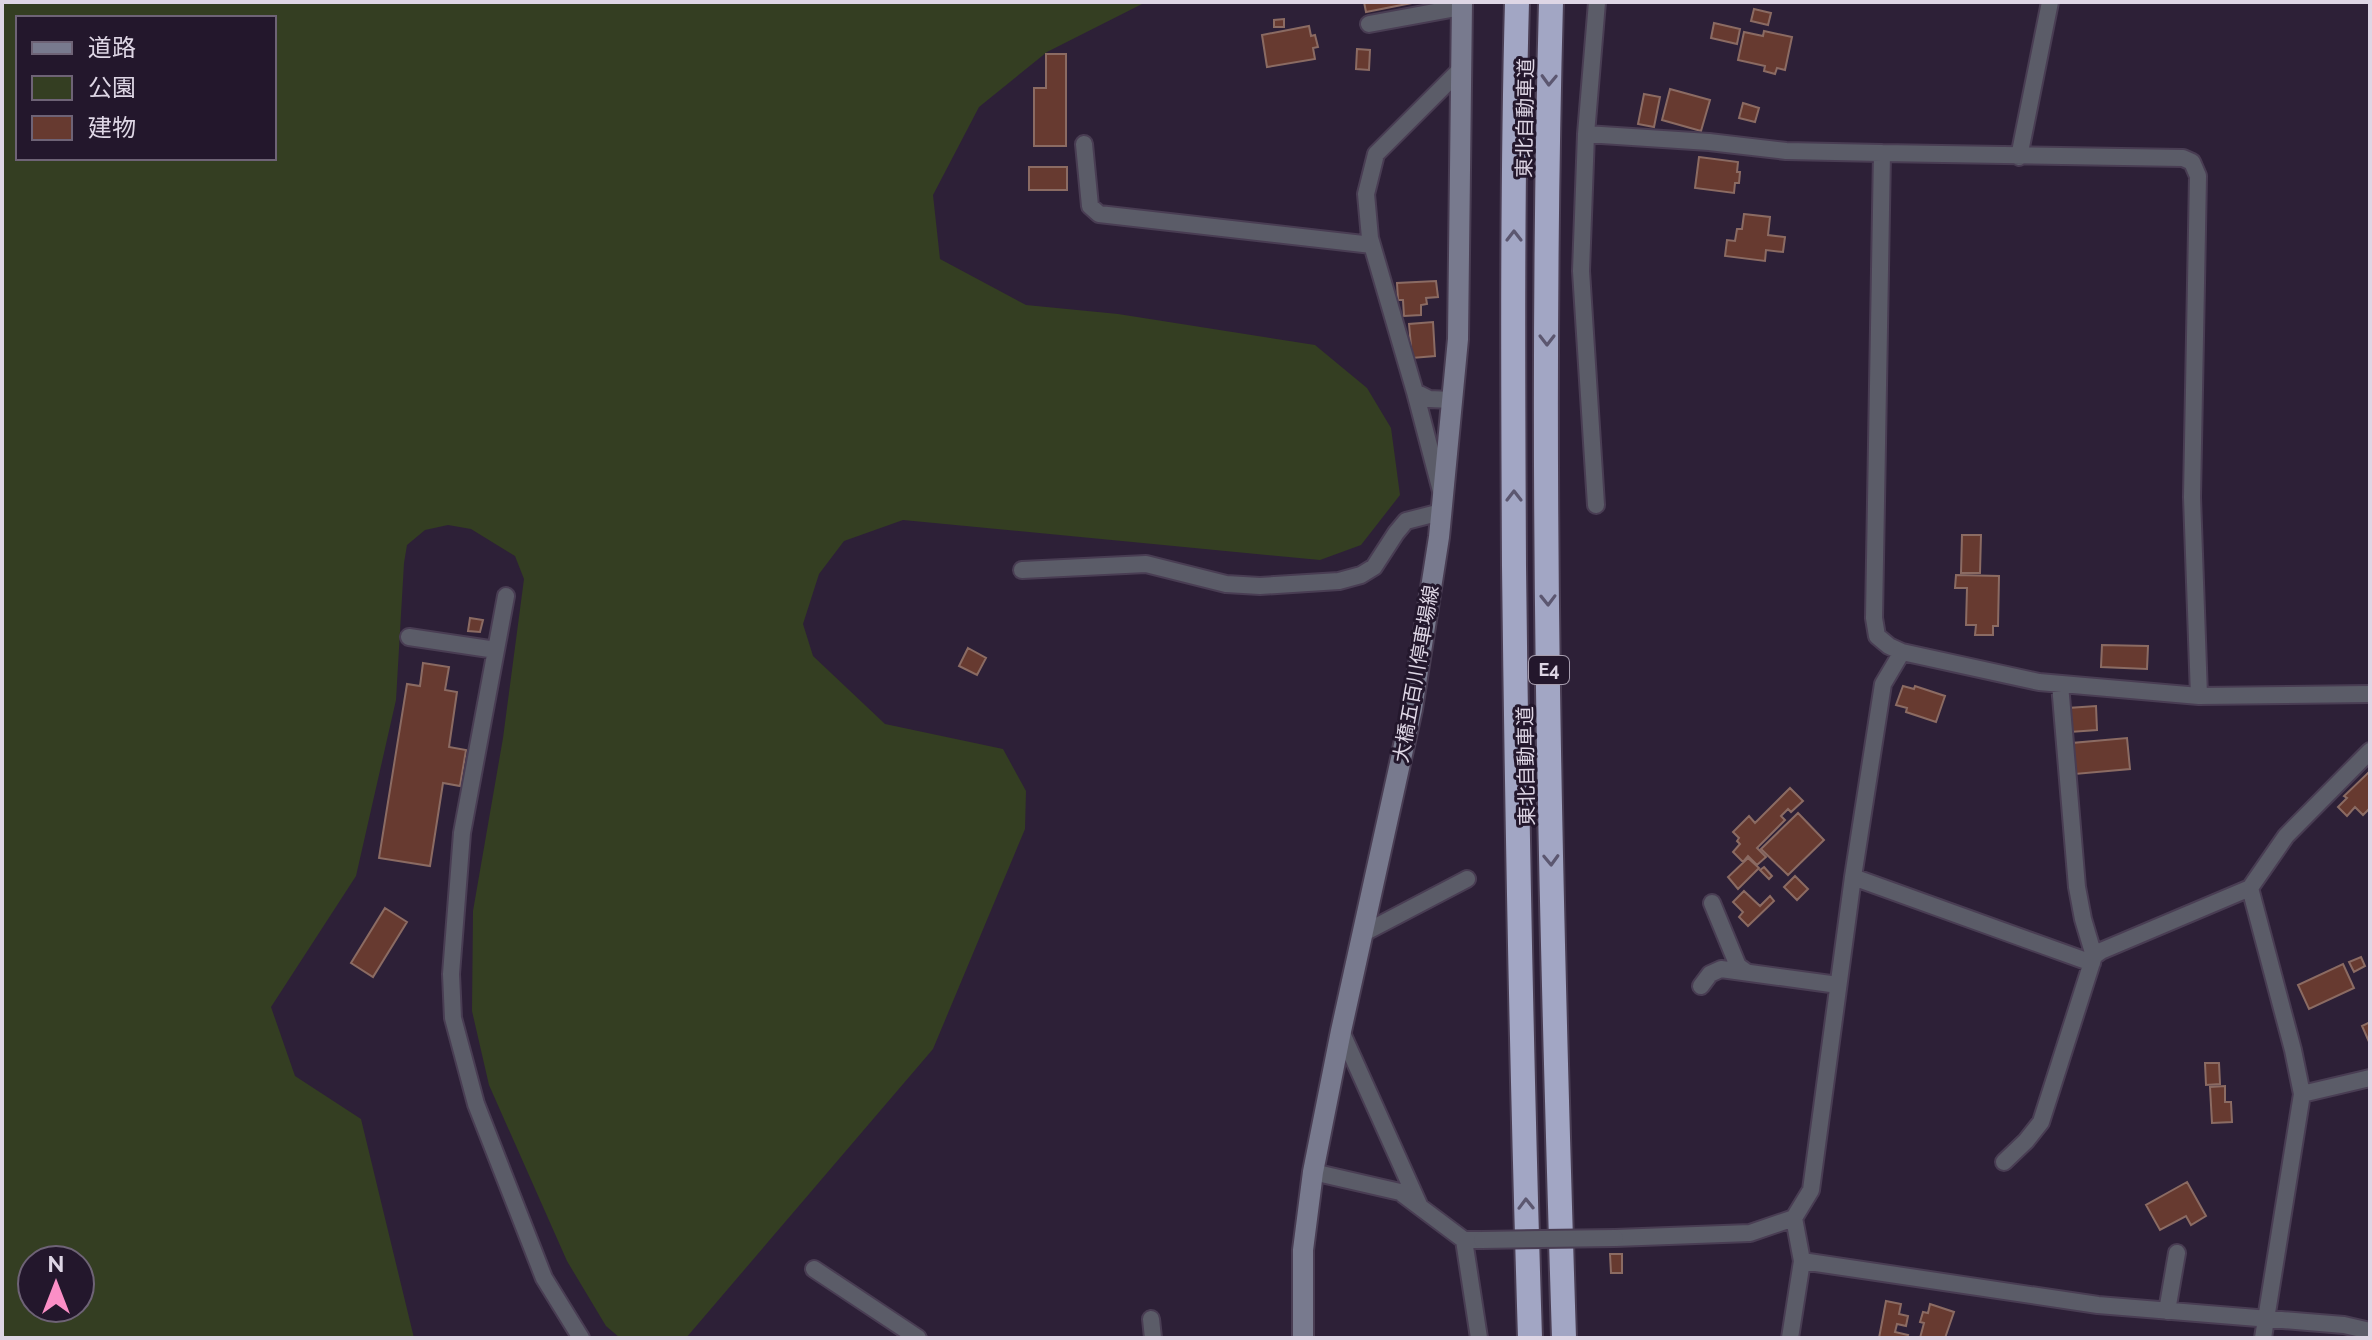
<svg xmlns="http://www.w3.org/2000/svg" width="2372" height="1340" font-family="Raleway,'Noto Sans JP',sans-serif">
  <style>
    .green { fill: #343e22; fill-rule: evenodd }
    .building { fill: #673a30; stroke: #8b6b63; stroke-width: 2 }
    .lines { fill: none; stroke-linecap: round; stroke-linejoin: round }
    .minor-casing { stroke: #493d53; stroke-width: 20 }
    .secondary-casing { stroke: #493d53; stroke-width: 24 }
    .motorway-casing { stroke: #493d53; stroke-width: 28 }
    .minor { stroke: #5b5c68; stroke-width: 16 }
    .secondary { stroke: #787a8e; stroke-width: 20 }
    .motorway { stroke: #a2a6c4; stroke-width: 24 }
    .minor-bridge-casing { stroke: #493d53; stroke-width: 20; stroke-linecap: butt }
    .minor-bridge { stroke: #5b5c68; stroke-width: 16 }
    .oneway { stroke: #5c5770 }
    .labels { text-anchor: middle; stroke-width: 6; stroke-linejoin: round; paint-order: stroke }
    .shield { fill: #23172c; stroke: #a69dae; stroke-width: 2 }
    .shield-label { font-size: 18px; font-weight: bold; fill: #ded6e5 }
    .street-label { font-size: 20px; fill: #ded6e5; stroke: #23172c }
  </style>
  <rect width="100%" height="100%" fill="#2d2037"/>
  <!-- green -->
  <path class="green" d="M 2,2 L 1146,2 L 1047,52 L 979,107 L 933,195 L 940,259 L 1026,305 L 1118,314 L 1315,345 L 1367,388 L 1391,428 L 1400,495 L 1361,545 L 1320,560 L 903,520 L 844,541 L 819,574 L 803,624 L 813,656 L 885,724 L 1003,749 L 1026,791 L 1025,829 L 933,1049 L 686,1338 L 620,1338 L 606,1326 L 567,1261 L 489,1085 L 472,1011 L 473,911 L 503,738 L 524,579 L 515,556 L 471,529 L 448,525 L 425,530 L 407,545 L 404,563 L 396,700 L 356,876 L 271,1007 L 295,1076 L 361,1119 L 414,1338 L 2,1338 ZM 18,18 L 274,18 L 274,158 L 18,158 ZM 32,1260 L 80,1260 L 80,1308 L 32,1308 Z"/>
  <!-- building -->
  <path class="building" d="M 1364,2 L 1417,2 L 1366,12 Z
    M 1754,9 L 1771,13 L 1768,25 L 1751,21 Z
    M 1284,19 L 1284,27 L 1274,27 L 1274,20 Z
    M 1714,23 L 1740,29 L 1737,44 L 1711,38 Z
    M 1309,26 L 1311,36 L 1315,35 L 1318,47 L 1313,48 L 1315,59 L 1267,67 L 1262,35 Z
    M 1764,31 L 1792,37 L 1785,70 L 1777,68 L 1775,74 L 1764,71 L 1765,66 L 1738,60 L 1744,32 L 1763,36 Z
    M 1357,49 L 1370,50 L 1369,70 L 1356,69 Z
    M 1046,54 L 1066,54 L 1066,146 L 1034,146 L 1034,88 L 1046,88 Z
    M 1670,89 L 1710,100 L 1701,131 L 1662,120 Z
    M 1644,94 L 1660,97 L 1654,127 L 1638,124 Z
    M 1743,103 L 1759,108 L 1755,122 L 1739,118 Z
    M 1699,157 L 1738,162 L 1737,172 L 1740,172 L 1739,183 L 1735,183 L 1734,193 L 1695,188 Z
    M 1029,167 L 1067,167 L 1067,190 L 1029,190 Z
    M 1744,214 L 1770,217 L 1768,235 L 1785,237 L 1783,252 L 1766,250 L 1765,261 L 1725,256 L 1727,240 L 1735,241 L 1737,229 L 1742,229 Z
    M 1436,281 L 1438,297 L 1426,298 L 1427,304 L 1421,305 L 1421,315 L 1404,316 L 1403,300 L 1398,300 L 1397,283 Z
    M 1433,322 L 1435,356 L 1412,358 L 1407,346 L 1411,346 L 1409,324 Z
    M 1962,535 L 1981,535 L 1980,573 L 1961,573 Z
    M 1956,575 L 1999,576 L 1998,626 L 1993,626 L 1993,635 L 1975,635 L 1976,625 L 1966,625 L 1967,588 L 1955,588 Z
    M 470,618 L 483,620 L 480,632 L 468,631 Z
    M 2102,645 L 2148,646 L 2147,669 L 2101,667 Z
    M 968,648 L 986,658 L 977,675 L 959,666 Z
    M 423,663 L 449,667 L 445,690 L 457,692 L 449,747 L 466,750 L 460,786 L 443,783 L 430,866 L 379,858 L 407,684 L 420,686 Z
    M 1903,686 L 1914,689 L 1915,686 L 1945,696 L 1936,722 L 1906,712 L 1907,708 L 1896,705 Z
    M 2096,706 L 2097,730 L 2070,732 L 2068,708 Z
    M 2127,738 L 2130,769 L 2075,774 L 2072,743 Z
    M 2370,771 L 2370,808 L 2363,815 L 2355,807 L 2347,816 L 2338,807 L 2347,798 L 2344,796 Z
    M 1790,788 L 1803,801 L 1791,812 L 1788,809 L 1781,816 L 1785,820 L 1757,848 L 1766,857 L 1757,865 L 1748,856 L 1743,862 L 1733,852 L 1740,844 L 1737,841 L 1739,838 L 1733,832 L 1749,816 L 1755,823 Z
    M 1798,813 L 1824,840 L 1788,875 L 1761,849 Z
    M 1748,858 L 1759,868 L 1738,889 L 1728,877 Z
    M 1764,867 L 1772,876 L 1769,879 L 1760,870 Z
    M 1795,876 L 1808,889 L 1797,900 L 1784,887 Z
    M 1744,891 L 1760,906 L 1770,896 L 1774,901 L 1748,926 L 1739,917 L 1743,912 L 1733,902 Z
    M 385,908 L 407,922 L 373,977 L 351,963 Z
    M 2361,957 L 2365,966 L 2354,972 L 2349,962 Z
    M 2343,964 L 2354,988 L 2309,1009 L 2298,985 Z
    M 2370,1022 L 2370,1044 L 2362,1026 Z
    M 2205,1063 L 2219,1063 L 2220,1084 L 2206,1085 Z
    M 2225,1086 L 2225,1102 L 2231,1102 L 2232,1122 L 2212,1123 L 2210,1087 Z
    M 2187,1182 L 2206,1216 L 2191,1225 L 2186,1216 L 2160,1230 L 2146,1205 Z
    M 1610,1254 L 1622,1254 L 1622,1273 L 1611,1273 Z
    M 1886,1301 L 1901,1304 L 1899,1314 L 1908,1316 L 1906,1326 L 1897,1324 L 1895,1332 L 1908,1335 L 1907,1338 L 1879,1338 Z
    M 1930,1304 L 1954,1312 L 1945,1338 L 1920,1338 L 1924,1323 L 1920,1322 L 1923,1312 L 1928,1313 Z"/>
  <g class="lines">
    <defs>
      <path id="minor" d="M 1597,2 L 1586,134 L 1709,142 L 1786,151 L 1882,153
        M 1369,24 L 1462,7
        M 1586,134 L 1581,271 L 1596,505
        M 1084,144 L 1090,206 L 1099,214 L 1372,245
        M 2019,157 L 2050,2
        M 1415,392 L 1441,491
        M 1452,400 L 1429,399 L 1415,392 L 1370,238 L 1366,194 L 1376,154 L 1461,69
        M 1022,570 L 1146,564 L 1226,584 L 1260,586 L 1339,581 L 1361,575 L 1374,567 L 1396,533 L 1406,521 L 1441,512
        M 506,596 L 462,833 L 451,974 L 453,1018 L 476,1104 L 544,1278 L 581,1338
        M 409,637 L 496,650
        M 2060,684 L 2077,887 L 2083,919 L 2094,956
        M 2199,696 L 2192,497 L 2198,176 L 2192,162 L 2183,158 L 1882,153 L 1874,618 L 1877,636 L 1889,646 L 1902,652 L 2039,682 L 2199,696 L 2370,694
        M 1853,877 L 2092,963
        M 1712,903 L 1738,966 L 1745,971
        M 1362,934 L 1467,879
        M 1701,986 L 1710,974 L 1721,969 L 1838,985
        M 1341,1031 L 1420,1207
        M 2302,1094 L 2370,1078
        M 2004,1162 L 2026,1141 L 2041,1122 L 2094,956 L 2101,951 L 2250,888
        M 1313,1172 L 1400,1192 L 1464,1240 L 1482,1240
        M 1794,1218 L 1802,1261 L 2098,1305 L 2344,1325 L 2370,1331
        M 1615,1238 L 1750,1233 L 1794,1218 L 1811,1190 L 1853,877 L 1883,684 L 1902,652
        M 1464,1240 L 1479,1338
        M 814,1269 L 918,1338
        M 2167,1311 L 2177,1253
        M 1151,1319 L 1153,1338
        M 1790,1338 L 1802,1261
        M 2263,1338 L 2302,1094 L 2293,1050 L 2250,888 L 2286,836 L 2370,751"/>
      <path id="secondary" d="M 1303,1338 L 1303,1250 L 1313,1172 L 1341,1031 L 1412,709 L 1439,537 L 1458,339 L 1462,2"/>
      <path id="motorway" d="M 1517,2 C 1512,190 1513,378 1514,566 C 1517,823 1522,1081 1530,1338
        M 1551,2 C 1539,447 1550,893 1564,1338"/>
    </defs>
    <!-- minor casing -->
    <use href="#minor" class="minor-casing"/>
    <!-- secondary casing -->
    <use href="#secondary" class="secondary-casing"/>
    <!-- motorway casing -->
    <use href="#motorway" class="motorway-casing"/>
    <!-- minor -->
    <use href="#minor" class="minor"/>
    <!-- secondary -->
    <use href="#secondary" class="secondary"/>
    <!-- motorway -->
    <use href="#motorway" class="motorway"/>
    <defs>
      <path id="minor-bridge" d="M 1482,1240 L 1615,1238"/>
    </defs>
    <!-- minor-bridge casing -->
    <use href="#minor-bridge" class="minor-bridge-casing"/>
    <!-- minor-bridge -->
    <use href="#minor-bridge" class="minor-bridge"/>
  </g>
  <!-- one-way arrows -->
  <defs><path id="oneway-chevron" d="M-2-3.5L2.5 0L-2 3.5" fill="none" stroke-width="1.6" stroke-linecap="round" stroke-linejoin="round" transform="scale(2)"/></defs>
  <g class="oneway">
    <use href="#oneway-chevron" transform="translate(1549 80) rotate(92)"/>
    <use href="#oneway-chevron" transform="translate(1514 236) rotate(-90)"/>
    <use href="#oneway-chevron" transform="translate(1547 340) rotate(90)"/>
    <use href="#oneway-chevron" transform="translate(1514 496) rotate(-90)"/>
    <use href="#oneway-chevron" transform="translate(1548 600) rotate(89)"/>
    <use href="#oneway-chevron" transform="translate(1551 860) rotate(88)"/>
    <use href="#oneway-chevron" transform="translate(1526 1204) rotate(-91)"/>
  </g>
  <g class="labels">
    <!-- shield labels -->
    <rect class="shield" x="1529" y="656" width="40" height="28" rx="6"/>
    <g class="shield-label">
      <text x="1549" y="676">E4</text>
    </g>
    <!-- street labels -->
    <g class="street-label">
      <text transform="translate(1525 118) rotate(-89)" y="7">東北自動車道</text>
      <text transform="translate(1416 674) rotate(-80)" y="7">大橋五百川停車場線</text>
      <text transform="translate(1526 766) rotate(-91)" y="7">東北自動車道</text>
    </g>
  </g>
  <!-- border -->
  <rect width="2372" height="1340" fill="none" stroke="#ded6e5" stroke-width="8"/>
  <!-- legend -->
  <rect x="16" y="16" width="260" height="144" fill="#23172c" stroke="#6e6376" stroke-width="2"/>
  <rect x="32" y="42" width="40" height="12" fill="#787a8e" stroke="#6e6376" stroke-width="2"/>
  <text x="88" y="56" font-size="24" fill="#ded6e5">道路</text>
  <rect x="32" y="76" width="40" height="24" fill="#343e22" stroke="#6e6376" stroke-width="2"/>
  <text x="88" y="96" font-size="24" fill="#ded6e5">公園</text>
  <rect x="32" y="116" width="40" height="24" fill="#673a30" stroke="#6e6376" stroke-width="2"/>
  <text x="88" y="136" font-size="24" fill="#ded6e5">建物</text>
  <!-- north arrow -->
  <g transform="translate(56 1284)"><circle r="38" fill="#23172c" stroke="#6e6376" stroke-width="2"/>
  <path d="M0-6L14 30L0 20L-14 30Z" fill="#fb8fc6"/>
  <text y="-12" font-size="22" font-weight="bold" text-anchor="middle" fill="#ded6e5">N</text>
  </g>
</svg>
